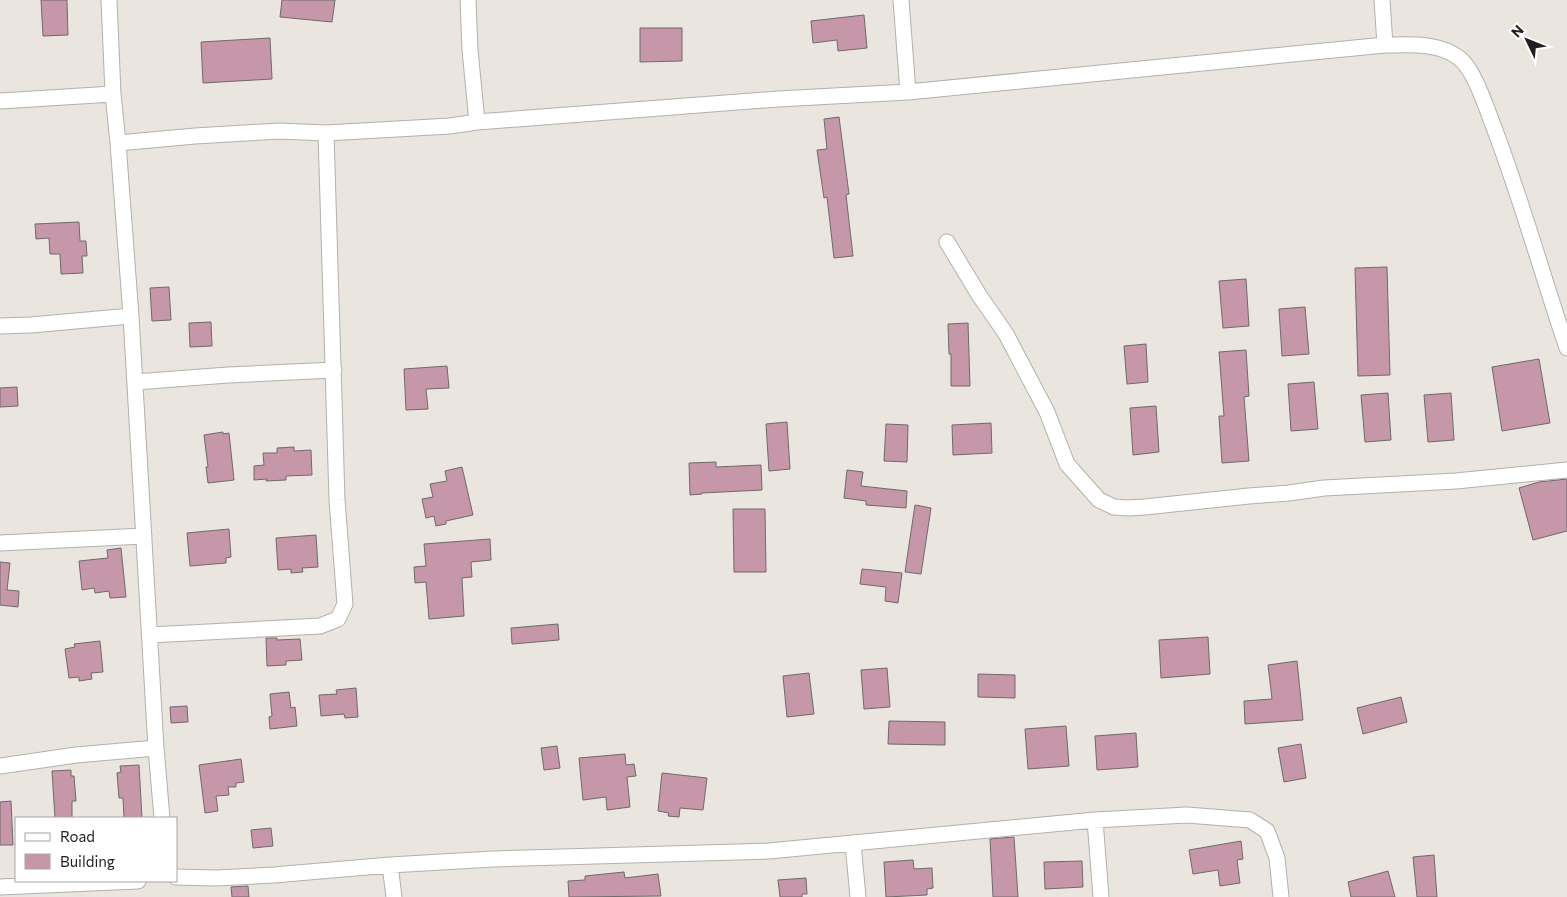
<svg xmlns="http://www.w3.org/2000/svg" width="1567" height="897" font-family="Commissioner,sans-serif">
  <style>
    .building { fill: #c696a9; stroke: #70696b }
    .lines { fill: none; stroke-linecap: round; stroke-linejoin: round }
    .minor-casing { stroke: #b4b0aa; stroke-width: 17 }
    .minor { stroke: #fff; stroke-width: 15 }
  </style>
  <rect width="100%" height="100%" fill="#eae5df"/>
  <!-- building -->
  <path class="building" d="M 41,0 L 67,0 L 68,35 L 43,36 Z
    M 282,0 L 335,0 L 332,22 L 280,17 Z
    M 864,15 L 867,48 L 838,51 L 837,40 L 813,43 L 811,21 Z
    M 640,28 L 682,28 L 682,61 L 640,62 Z
    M 270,38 L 272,79 L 203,83 L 201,42 Z
    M 839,117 L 849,194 L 846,195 L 853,256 L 834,258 L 827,197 L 824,198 L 817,150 L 827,149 L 824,119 Z
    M 79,222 L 80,241 L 86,241 L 87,256 L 82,256 L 83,273 L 61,274 L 60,254 L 50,254 L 49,238 L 36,239 L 35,224 Z
    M 1387,267 L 1390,375 L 1358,376 L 1355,268 Z
    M 1246,279 L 1249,326 L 1223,328 L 1219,281 Z
    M 169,287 L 171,320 L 152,321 L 150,288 Z
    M 1305,307 L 1309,354 L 1282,356 L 1279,309 Z
    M 211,322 L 212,346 L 190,347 L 189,323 Z
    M 968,323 L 970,386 L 951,386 L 951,354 L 949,354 L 948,324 Z
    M 1146,344 L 1148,382 L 1127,384 L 1124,346 Z
    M 1246,350 L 1249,396 L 1244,397 L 1249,461 L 1222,463 L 1219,416 L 1224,416 L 1219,352 Z
    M 1539,359 L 1550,423 L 1502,431 L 1492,367 Z
    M 447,366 L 449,388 L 426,389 L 428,409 L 406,410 L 404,369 Z
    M 1314,382 L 1318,429 L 1291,431 L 1288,384 Z
    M 17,387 L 18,406 L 0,407 L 0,388 Z
    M 1388,393 L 1391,440 L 1365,442 L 1361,395 Z
    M 1451,393 L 1454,440 L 1428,442 L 1424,395 Z
    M 1156,406 L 1159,452 L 1133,455 L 1130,408 Z
    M 787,422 L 790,469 L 769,471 L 766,424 Z
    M 991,423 L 992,453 L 953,455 L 952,425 Z
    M 886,424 L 908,425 L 907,462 L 884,461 Z
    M 223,432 L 223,434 L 229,433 L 234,480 L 208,483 L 206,467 L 208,467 L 204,435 Z
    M 294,447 L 294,451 L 311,450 L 312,475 L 286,476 L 286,480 L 266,481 L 267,479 L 254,480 L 254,466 L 264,465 L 263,453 L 277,453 L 277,448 Z
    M 716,462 L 716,467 L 761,465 L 762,490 L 702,493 L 702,494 L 690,495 L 689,463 Z
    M 462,467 L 473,515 L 446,521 L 446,524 L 436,526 L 434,516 L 426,518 L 422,499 L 433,497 L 430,484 L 447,481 L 445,471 Z
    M 847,470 L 863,472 L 861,486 L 907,491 L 906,508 L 866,505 L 866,501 L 844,498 Z
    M 1567,479 L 1567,531 L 1533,540 L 1519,488 L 1539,482 Z
    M 915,505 L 931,508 L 921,574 L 905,572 Z
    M 733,509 L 765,509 L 766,572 L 734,572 Z
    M 229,529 L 231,557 L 226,558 L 226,563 L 190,566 L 187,533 Z
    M 316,535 L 318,567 L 302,568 L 303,572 L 291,573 L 291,569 L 278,570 L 276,538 Z
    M 490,539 L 491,560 L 471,562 L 472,577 L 462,578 L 464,616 L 429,619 L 426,582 L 415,583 L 414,567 L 426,566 L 424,544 Z
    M 121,548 L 126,597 L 110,598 L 109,591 L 95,593 L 94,588 L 82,590 L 79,561 L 108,558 L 107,550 Z
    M 0,562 L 10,563 L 7,590 L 19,591 L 18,607 L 0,605 Z
    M 862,569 L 902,573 L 898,603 L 885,601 L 886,587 L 860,584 Z
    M 558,624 L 559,640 L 512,644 L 511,628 Z
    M 1208,637 L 1210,674 L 1161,678 L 1159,640 Z
    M 266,638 L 277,638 L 277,640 L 300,639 L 302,660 L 286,661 L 286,665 L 267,666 Z
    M 100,641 L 103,672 L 91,673 L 92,679 L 79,681 L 79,677 L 69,678 L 65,649 L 75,647 L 74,644 Z
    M 1297,661 L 1303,720 L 1245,724 L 1244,701 L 1272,699 L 1268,665 Z
    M 887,668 L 890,707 L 864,709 L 861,670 Z
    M 809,673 L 814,714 L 787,717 L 783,676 Z
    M 978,674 L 1015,675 L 1015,698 L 978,697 Z
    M 356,688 L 358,717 L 345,718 L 344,714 L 321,716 L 319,695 L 337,694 L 336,690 Z
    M 289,692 L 291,708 L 295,707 L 297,726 L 270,729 L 269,717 L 272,716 L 270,694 Z
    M 1401,697 L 1407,722 L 1363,734 L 1357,708 Z
    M 187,706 L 188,722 L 171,723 L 170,707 Z
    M 889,721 L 945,722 L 945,745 L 888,744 Z
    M 1066,726 L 1069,766 L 1028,769 L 1025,729 Z
    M 1136,733 L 1138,767 L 1097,770 L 1095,736 Z
    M 1301,744 L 1306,778 L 1284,782 L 1278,748 Z
    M 557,746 L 560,768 L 544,770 L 541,748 Z
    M 625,754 L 626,765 L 634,764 L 636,776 L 627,777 L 630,807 L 607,810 L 606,797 L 583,800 L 579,758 Z
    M 241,759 L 244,782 L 236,783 L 236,787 L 228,787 L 229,795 L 216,796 L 218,811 L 205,813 L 199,765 Z
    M 139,765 L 142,818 L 124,818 L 123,798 L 119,798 L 117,773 L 121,772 L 120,766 Z
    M 71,770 L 71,776 L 74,776 L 76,801 L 72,801 L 72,818 L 55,818 L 52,771 Z
    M 662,773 L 707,778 L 703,810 L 680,808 L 679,817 L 668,816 L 669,813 L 658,811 Z
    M 11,801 L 13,845 L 0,845 L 0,802 Z
    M 271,828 L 273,846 L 253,848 L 251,830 Z
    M 1014,837 L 1018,897 L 993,897 L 990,839 Z
    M 1241,841 L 1243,859 L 1237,860 L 1240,883 L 1220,886 L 1218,870 L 1193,874 L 1189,850 Z
    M 1434,855 L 1437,897 L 1417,897 L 1413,857 Z
    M 913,860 L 914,869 L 932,868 L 933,888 L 927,889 L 927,895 L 886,897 L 884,862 Z
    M 1082,861 L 1083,887 L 1045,889 L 1044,862 Z
    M 1388,871 L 1395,897 L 1351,897 L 1348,882 Z
    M 624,872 L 625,878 L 658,874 L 661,896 L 569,897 L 568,881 L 585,880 L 585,876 Z
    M 806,878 L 807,894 L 802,894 L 802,897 L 780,897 L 778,880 Z
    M 248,886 L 249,897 L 232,897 L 231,887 Z"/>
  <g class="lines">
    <defs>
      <path id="minor" d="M 109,0 L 113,94 L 118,143 L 131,316 L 156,748 L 162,818
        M 468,0 L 470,50 L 477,122
        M 901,0 L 908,92
        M 1382,0 L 1385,45
        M 0,101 L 113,94
        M 118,143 L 195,136 L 279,131 L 326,133 L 450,126 L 477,122 L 778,99 L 908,92 L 1385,45 C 1410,45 1438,42 1459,58 C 1474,69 1486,107 1493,125 C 1521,198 1542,274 1567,348
        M 947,242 L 979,295 L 1006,334 L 1047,412 L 1067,464 L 1099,500 L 1114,507 L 1128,508 L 1145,507 L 1249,496 L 1289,493 L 1324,488 L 1456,481 L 1567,470
        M 0,326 L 31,325 L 131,316
        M 135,382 L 228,375 L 334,370
        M 0,543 L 144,536
        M 150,635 L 320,626 L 338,619 L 345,604 L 337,500 L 326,133
        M 0,766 L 76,755 L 156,748
        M 1095,820 L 1101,897
        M 853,844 L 858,897
        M 390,865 L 394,897
        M 176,877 L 217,878 L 274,875 L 390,865 L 493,859 L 769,851 L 1095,820 L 1187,815 L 1250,820 L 1267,831 L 1277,858 L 1281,897
        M 0,887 L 138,881"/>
    </defs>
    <!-- minor casing -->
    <use href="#minor" class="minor-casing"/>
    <!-- minor -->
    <use href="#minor" class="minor"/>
  </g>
  <!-- legend -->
  <rect x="15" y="817" width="162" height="65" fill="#ffffff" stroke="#a6a5a5"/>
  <rect x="25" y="833" width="25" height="8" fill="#ffffff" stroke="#a6a5a5"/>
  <text x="60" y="842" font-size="15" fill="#211f1d">Road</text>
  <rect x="25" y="854" width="25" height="15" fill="#c696a9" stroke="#a6a5a5"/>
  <text x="60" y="867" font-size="15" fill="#211f1d">Building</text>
  <!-- north arrow -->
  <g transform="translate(1527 40) rotate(313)" stroke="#ffffff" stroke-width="4" paint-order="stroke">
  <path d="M0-4L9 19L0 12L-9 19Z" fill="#211f1d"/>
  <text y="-8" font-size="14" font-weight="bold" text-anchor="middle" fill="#211f1d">N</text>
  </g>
</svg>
